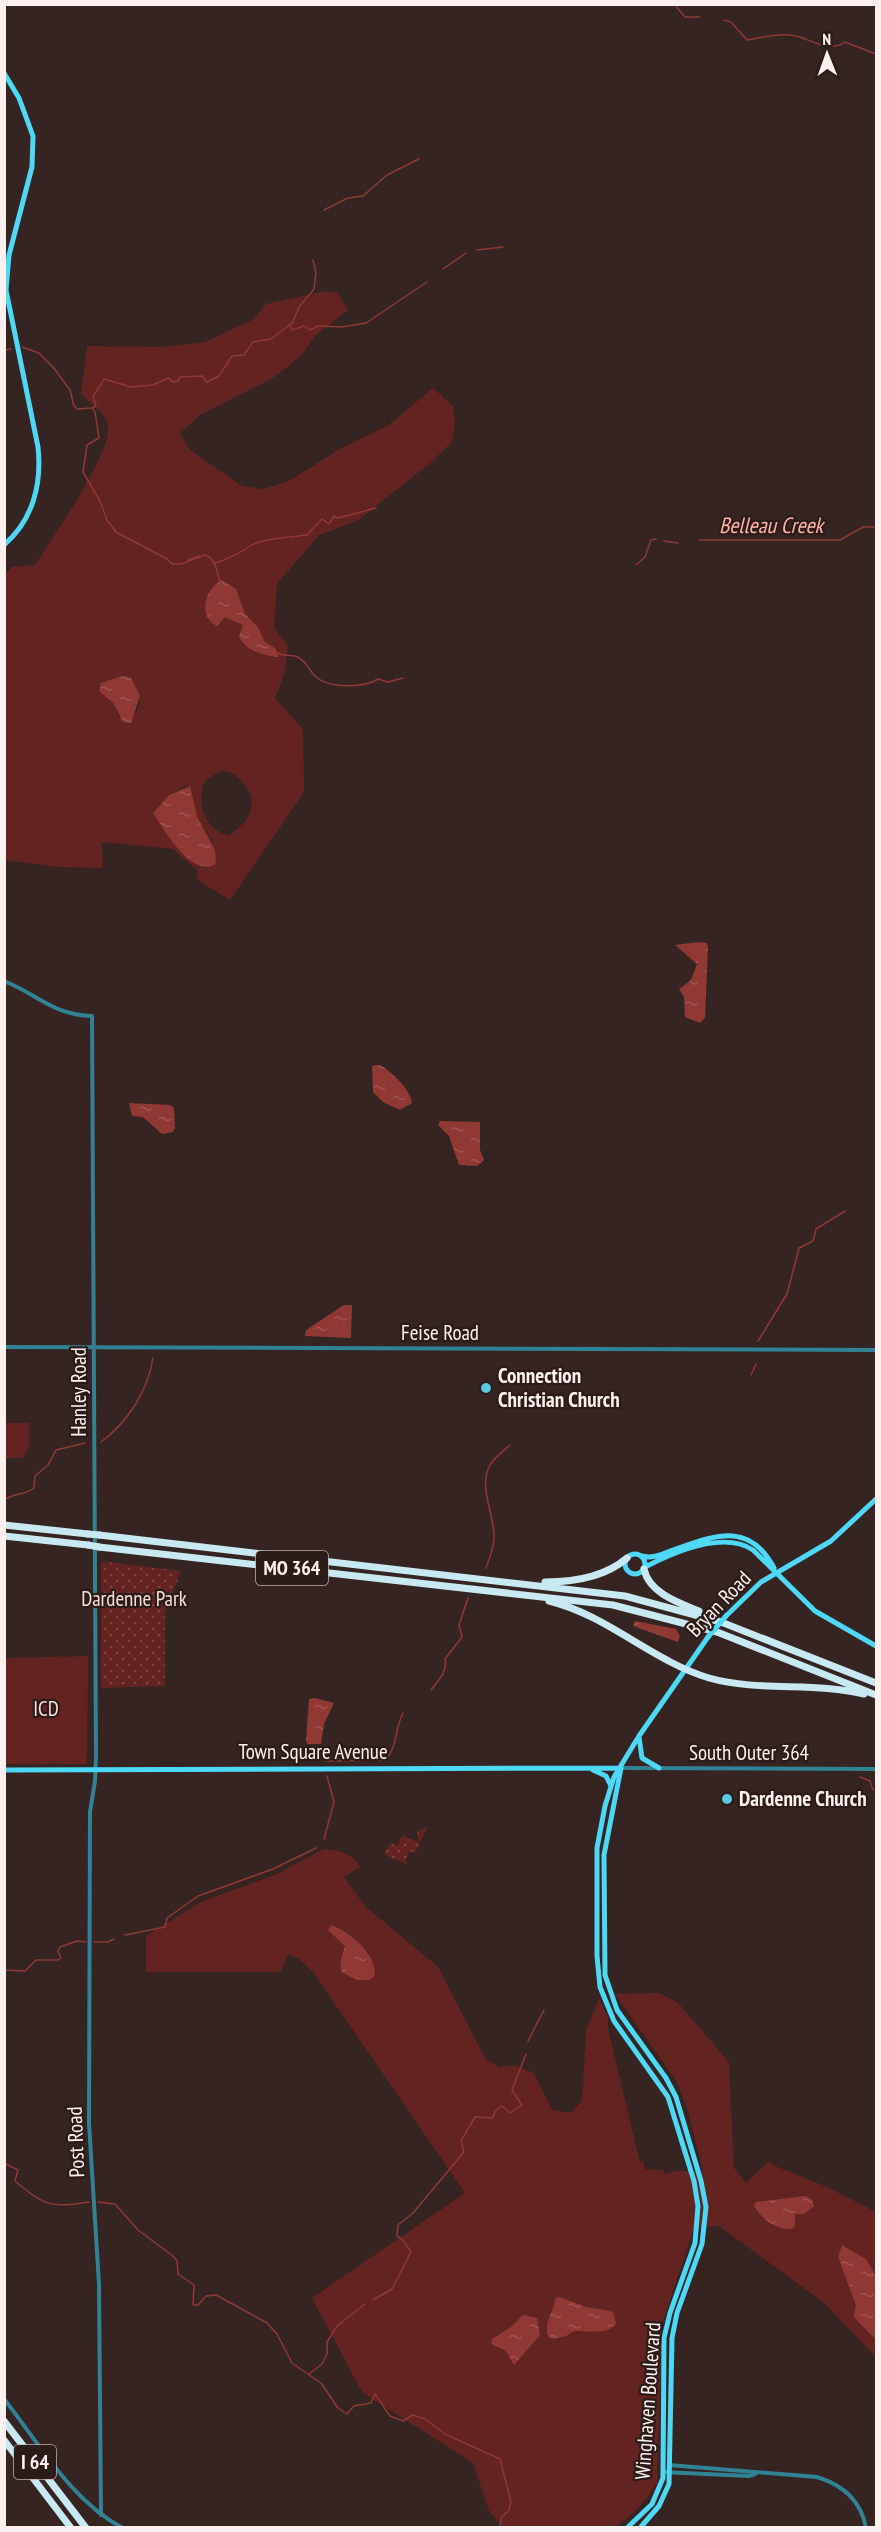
<svg xmlns="http://www.w3.org/2000/svg" width="881" height="2532" font-family="'PT Sans Narrow',sans-serif">
  <style>
    .green { fill: #632421; fill-rule: evenodd }
    .park { fill: url(#park-dots) }
    .water { fill: url(#water-ripples) }
    .lines { fill: none; stroke-linecap: round; stroke-linejoin: round }
    .stream { stroke: #903834; stroke-width: 1.5 }
    .minor { stroke: #318294; stroke-width: 4 }
    .major { stroke: #4dd8f5; stroke-width: 5 }
    .highway { stroke: #c8e9f1; stroke-width: 7 }
    .major-bridge { stroke: #4dd8f5; stroke-width: 5 }
    .highway-bridge { stroke: #c8e9f1; stroke-width: 7 }
    .poi-dot { fill: #57c9e2; stroke: #2b1b19; stroke-width: 2 }
    .labels { text-anchor: middle; stroke-width: 4.5; stroke-linejoin: round; paint-order: stroke }
    .shield { fill: #2b1b19; stroke: #beb1b0; stroke-width: 1.5 }
    .shield-label { font-size: 20px; font-weight: bold; fill: #fdf1f0 }
    .street-label { font-size: 21px; fill: #fdf1f0; stroke: #2b1b19 }
    .poi-label { font-size: 21px; font-weight: bold; fill: #fdf1f0; stroke: #2b1b19; text-anchor: start }
    .park-label { font-size: 21px; fill: #f8ddda; stroke: #2b1b19 }
    .water-label { font-size: 22px; font-style: italic; fill: #ffb2aa; stroke: #2b1b19 }
  </style>
  <defs>
    <pattern id="park-dots" width="8" height="8" patternUnits="userSpaceOnUse" patternTransform="scale(1.5)"><rect width="8" height="8" fill="#632421"/><path d="M2 2h.1M6 6h.1" fill="none" stroke="#7a4442" stroke-width="1.8" stroke-linecap="round"/></pattern>
    <pattern id="water-ripples" width="26" height="14" patternUnits="userSpaceOnUse" patternTransform="scale(1.5)"><rect width="26" height="14" fill="#903834"/><path d="M2 4q2-2 4 0t4 0M15 11q2-2 4 0t4 0" fill="none" stroke="#a05552"/></pattern>
  </defs>
  <rect width="100%" height="100%" fill="#352422"/>
  <!-- green -->
  <path class="green" d="M 326,291 L 338,293 L 348,310 L 315,336 L 302,355 L 273,378 L 200,415 L 180,433 L 190,450 L 242,486 L 263,489 L 289,481 L 338,450 L 389,425 L 433,388 L 453,406 L 455,422 L 452,442 L 429,464 L 357,521 L 319,535 L 277,584 L 274,628 L 288,645 L 284,675 L 275,698 L 303,729 L 304,792 L 230,900 L 196,879 L 198,871 L 173,849 L 102,842 L 103,868 L 58,867 L 5,860 L 5,574 L 12,567 L 35,565 C 51,540 113,452 108,425 C 105,413 89,402 81,394 L 87,346 L 162,347 L 205,342 L 254,319 L 266,304 ZM 123,676 L 140,701 L 136,713 L 119,716 L 113,703 L 99,691 ZM 220,771 C 229,770 235,775 241,781 C 261,800 251,822 229,835 C 204,831 196,801 205,781 ZM 188,785 L 197,816 L 212,842 L 205,868 C 187,866 163,828 153,813 L 169,795 Z
    M 5,1423 L 29,1423 L 29,1448 L 23,1458 L 5,1458 Z
    M 88,1656 L 87,1764 L 5,1764 L 5,1658 Z
    M 324,1849 C 340,1851 352,1852 360,1867 L 344,1877 L 366,1907 L 438,1967 L 485,2058 L 498,2067 L 514,2065 L 534,2073 L 552,2110 L 570,2113 L 582,2101 L 586,2031 L 599,1998 L 608,2017 L 608,2029 L 640,2162 L 643,2160 L 645,2169 L 664,2170 L 664,2174 L 676,2171 L 703,2171 L 688,2111 L 677,2082 L 615,1994 L 659,1993 L 678,2003 L 729,2062 L 734,2168 L 746,2183 L 769,2161 L 775,2166 L 825,2186 L 876,2212 L 876,2357 L 823,2302 L 719,2226 L 694,2228 L 662,2325 L 657,2483 C 645,2502 633,2516 614,2527 L 503,2527 L 489,2511 L 473,2463 L 362,2392 L 312,2298 L 465,2193 L 313,1972 L 298,1958 L 288,1954 L 281,1972 L 146,1972 L 146,1936 L 201,1902 L 277,1874 Z"/>
  <!-- park -->
  <path class="park" d="M 101,1561 L 181,1571 L 165,1613 L 165,1686 L 101,1688 Z
    M 428,1826 L 415,1853 L 409,1851 L 406,1860 L 408,1865 L 384,1854 L 390,1843 L 397,1846 L 402,1835 L 419,1843 L 417,1832 Z"/>
  <!-- water -->
  <path class="water" d="M 222,580 L 236,589 L 245,614 L 257,626 L 265,642 L 276,649 L 278,657 C 264,656 244,650 239,636 L 243,625 L 225,617 L 217,626 C 197,616 205,589 222,580 Z
    M 123,676 L 131,678 L 140,696 L 131,723 L 123,722 L 113,703 L 99,691 L 101,683 Z
    M 190,786 L 197,816 L 215,850 L 216,864 C 192,879 165,831 153,813 L 169,795 Z
    M 699,942 L 707,943 L 708,947 L 705,1018 L 700,1023 L 685,1017 L 684,997 L 679,989 L 691,980 L 697,964 L 675,945 Z
    M 380,1065 C 391,1071 411,1090 412,1103 L 400,1110 L 383,1102 L 373,1092 L 372,1066 Z
    M 129,1103 L 170,1105 L 174,1108 L 175,1128 L 173,1132 L 162,1134 L 143,1117 L 132,1116 Z
    M 440,1121 L 480,1122 L 480,1150 L 484,1160 L 477,1166 L 459,1165 L 449,1136 L 438,1125 Z
    M 344,1305 L 352,1305 L 351,1338 L 305,1336 L 306,1330 Z
    M 635,1621 L 676,1629 L 680,1636 L 678,1642 L 633,1626 Z
    M 315,1698 L 334,1703 L 324,1724 L 321,1744 L 307,1744 L 306,1739 L 309,1699 Z
    M 331,1925 C 350,1932 379,1956 374,1977 C 364,1984 351,1978 342,1972 L 340,1963 L 345,1946 L 328,1930 Z
    M 806,2196 L 812,2200 L 814,2206 L 804,2214 L 795,2214 L 795,2226 L 792,2229 C 776,2230 762,2219 754,2206 L 756,2202 Z
    M 842,2245 L 866,2259 L 876,2276 L 876,2340 L 854,2317 L 856,2305 L 838,2257 Z
    M 560,2297 L 586,2307 L 611,2311 L 614,2314 L 616,2324 C 605,2336 588,2330 574,2331 L 566,2336 L 552,2339 L 548,2336 C 543,2321 555,2311 555,2299 Z
    M 523,2315 L 537,2318 L 540,2335 L 514,2365 L 505,2350 L 491,2344 L 492,2339 L 511,2327 Z"/>
  <g class="lines">
    <!-- stream -->
    <path class="stream" d="M 674,4 L 685,17 L 700,17
      M 724,20 L 731,22 L 747,40 C 761,38 775,33 790,35 C 809,36 826,55 845,42 L 876,54
      M 324,210 L 348,198 L 363,196 L 387,175 L 419,159
      M 477,250 L 503,247
      M 443,269 L 466,253
      M 290,325 L 292,330 L 304,326 L 310,330 L 318,326 L 342,327 L 366,323 L 427,282
      M 22,347 L 39,353 L 53,367 L 70,390 L 74,406 L 78,409 L 91,408
      M 4,350 L 11,349
      M 699,540 L 840,540 L 863,527 L 876,527
      M 664,541 L 678,543
      M 188,560 L 200,556
      M 215,563 C 229,559 240,553 252,545 C 263,538 293,537 307,535 L 322,519 L 329,524 L 334,516 L 338,518 L 376,508
      M 636,565 L 645,557 L 651,540 L 656,539
      M 220,582 C 217,572 216,559 205,555 L 181,564 L 172,564 L 167,559 L 116,532 L 107,520 L 100,501 L 83,472 L 87,445 L 99,438 L 95,412 L 92,408 L 96,406 L 93,397 L 104,379 L 131,387 L 153,385 L 169,378 L 173,382 L 178,381 L 180,377 L 202,376 L 207,382 L 219,376 L 232,356 L 244,355 L 253,342 L 271,339 L 293,322 L 299,307 L 314,289 L 316,273 L 313,260
      M 277,653 C 284,656 290,655 295,656 C 306,660 308,669 315,676 C 328,689 364,688 378,679 L 388,682 L 403,678
      M 758,1341 L 787,1294 L 799,1248 L 813,1241 L 816,1229 L 845,1211
      M 751,1375 L 756,1364
      M 101,1442 C 127,1423 148,1391 153,1358
      M 4,1500 C 14,1493 26,1495 34,1488 L 35,1476 L 48,1465 L 56,1450 L 85,1443
      M 486,1568 C 490,1557 494,1548 494,1536 C 494,1513 478,1487 490,1465 C 495,1457 503,1451 510,1445
      M 431,1690 C 438,1681 448,1671 445,1659 L 462,1637 L 459,1625 L 468,1598
      M 323,1757 L 326,1761 L 386,1760 C 397,1747 395,1728 403,1713
      M 860,1777 L 870,1781 L 873,1790
      M 324,1839 L 334,1802 L 327,1776
      M 125,1935 L 165,1927 L 167,1918 L 198,1896 L 273,1869 L 316,1848
      M 94,1942 L 108,1942 L 114,1939
      M 4,1970 L 25,1971 L 36,1960 L 58,1960 L 61,1958 L 58,1951 L 60,1947 L 77,1941 L 86,1942
      M 528,2041 L 544,2010
      M 4,2163 L 18,2170 L 15,2181 C 45,2206 50,2208 89,2202
      M 98,2202 L 115,2204 L 138,2230 L 173,2256 L 177,2261 L 178,2274 L 194,2285 L 193,2305 L 198,2305 L 206,2296 L 216,2295 L 267,2323 L 277,2334 L 292,2363 L 321,2383 L 338,2408 L 347,2414 L 354,2406 L 371,2403 L 375,2394 L 390,2416 L 403,2421 L 413,2415 L 425,2419 L 445,2434 L 500,2459 L 511,2502 L 509,2510 L 501,2518 L 500,2528
      M 373,2300 L 392,2289 L 411,2252 L 403,2240 L 397,2236 L 398,2225 L 413,2213 L 464,2152 L 461,2141 L 475,2117 L 493,2118 L 495,2111 L 502,2106 L 510,2113 L 522,2105 L 512,2090 L 526,2054
      M 309,2374 L 322,2364 L 327,2354 L 327,2342 L 337,2326 L 365,2304"/>
    <!-- minor -->
    <path class="minor" d="M 4,981 C 39,995 53,1015 92,1016 L 96,1756 L 95,1781 L 90,1812 L 89,2123 L 99,2284 L 101,2515
      M 4,1347 L 876,1350
      M 621,1768 L 876,1769
      M 4,2399 C 39,2443 72,2502 123,2528
      M 669,2465 L 817,2477 C 843,2485 861,2500 866,2528
      M 663,2472 L 749,2476 L 755,2474"/>
    <!-- major -->
    <path class="major" d="M 4,73 L 19,98 L 33,136 L 32,167 L 9,255 L 6,290 L 38,447 C 42,484 33,520 4,545
      M625 1564a10 10 0 1 1 20 0a10 10 0 1 1-20 0Z
      M 642,1556 C 653,1559 662,1554 673,1550 C 714,1536 749,1520 774,1568
      M 645,1567 C 674,1552 723,1530 753,1550 L 815,1611 L 876,1646
      M 726,1616 L 761,1582 L 831,1541 L 876,1499
      M 639,1737 L 642,1758 L 659,1768
      M 621,1768 L 604,1855 L 605,1975 L 617,2010 L 666,2078 L 676,2097 L 701,2181 L 706,2207 L 702,2244 L 677,2313 L 672,2338 L 669,2484 L 659,2506 L 640,2528
      M 4,1770 L 621,1768
      M 593,1770 L 606,1776 L 611,1786
      M 627,2528 L 652,2504 L 663,2478 L 664,2338 L 670,2313 L 695,2243 L 698,2206 L 694,2181 L 668,2097 L 614,2021 L 600,1987 L 597,1956 L 597,1848 L 605,1806 L 614,1777 L 639,1736 L 708,1637"/>
    <!-- highway -->
    <path class="highway" d="M 4,1525 L 88,1534
      M 99,1535 L 625,1596 L 721,1622 L 876,1683
      M 4,1536 L 88,1545
      M 99,1547 L 613,1605 L 717,1632 L 876,1695
      M 644,1569 C 649,1593 679,1603 699,1611
      M 545,1582 C 573,1582 604,1578 627,1558
      M 549,1601 C 607,1615 652,1661 709,1678 C 759,1692 814,1682 864,1694
      M 4,2421 L 86,2528
      M 4,2440 L 71,2528"/>
    <!-- major-bridge -->
    <path class="major-bridge" d="M 708,1637 L 726,1616"/>
    <!-- highway-bridge -->
    <path class="highway-bridge" d="M 88,1534 L 99,1535
      M 88,1545 L 99,1547"/>
  </g>
  <!-- markers -->
  <g class="poi-dot">
    <circle cx="486" cy="1388" r="6"/>
    <circle cx="727" cy="1799" r="6"/>
  </g>
  <g class="labels">
    <!-- shield labels -->
    <g class="shield">
      <rect x="256" y="1551" width="72" height="34" rx="4.5"/>
      <rect x="14" y="2445" width="42" height="34" rx="4.5"/>
    </g>
    <g class="shield-label">
      <text x="292" y="1575">MO 364</text>
      <text x="35" y="2469">I 64</text>
    </g>
    <!-- street labels -->
    <g class="street-label">
      <text x="440" y="1340">Feise Road</text>
      <text transform="translate(79 1392) rotate(-90)" y="7">Hanley Road</text>
      <text transform="translate(719 1604) rotate(-46)" y="7">Bryan Road</text>
      <text x="313" y="1759">Town Square Avenue</text>
      <text x="749" y="1760">South Outer 364</text>
      <text transform="translate(76 2142) rotate(-92)" y="7">Post Road</text>
      <text transform="translate(648 2401) rotate(-86)" y="7">Winghaven Boulevard</text>
    </g>
    <!-- poi labels -->
    <g class="poi-label">
      <text x="498" y="1383">Connection<tspan x="498" dy="24">Christian Church</tspan></text>
      <text x="739" y="1806">Dardenne Church</text>
    </g>
    <!-- park labels -->
    <g class="park-label">
      <text x="134" y="1606">Dardenne Park</text>
      <text x="46" y="1716">ICD</text>
    </g>
    <!-- water labels -->
    <g class="water-label">
      <text x="771" y="533">Belleau Creek</text>
    </g>
  </g>
  <!-- border -->
  <rect width="881" height="2532" fill="none" stroke="#fdf1f0" stroke-width="12"/>
  <!-- north arrow -->
  <g transform="translate(827 54) rotate(359)" stroke="#2b1b19" stroke-width="4.5" paint-order="stroke">
  <path d="M0-4.5L10 22L0 15L-10 22Z" fill="#fdf1f0"/>
  <text y="-9" font-size="16" font-weight="bold" text-anchor="middle" fill="#fdf1f0">N</text>
  </g>
</svg>
